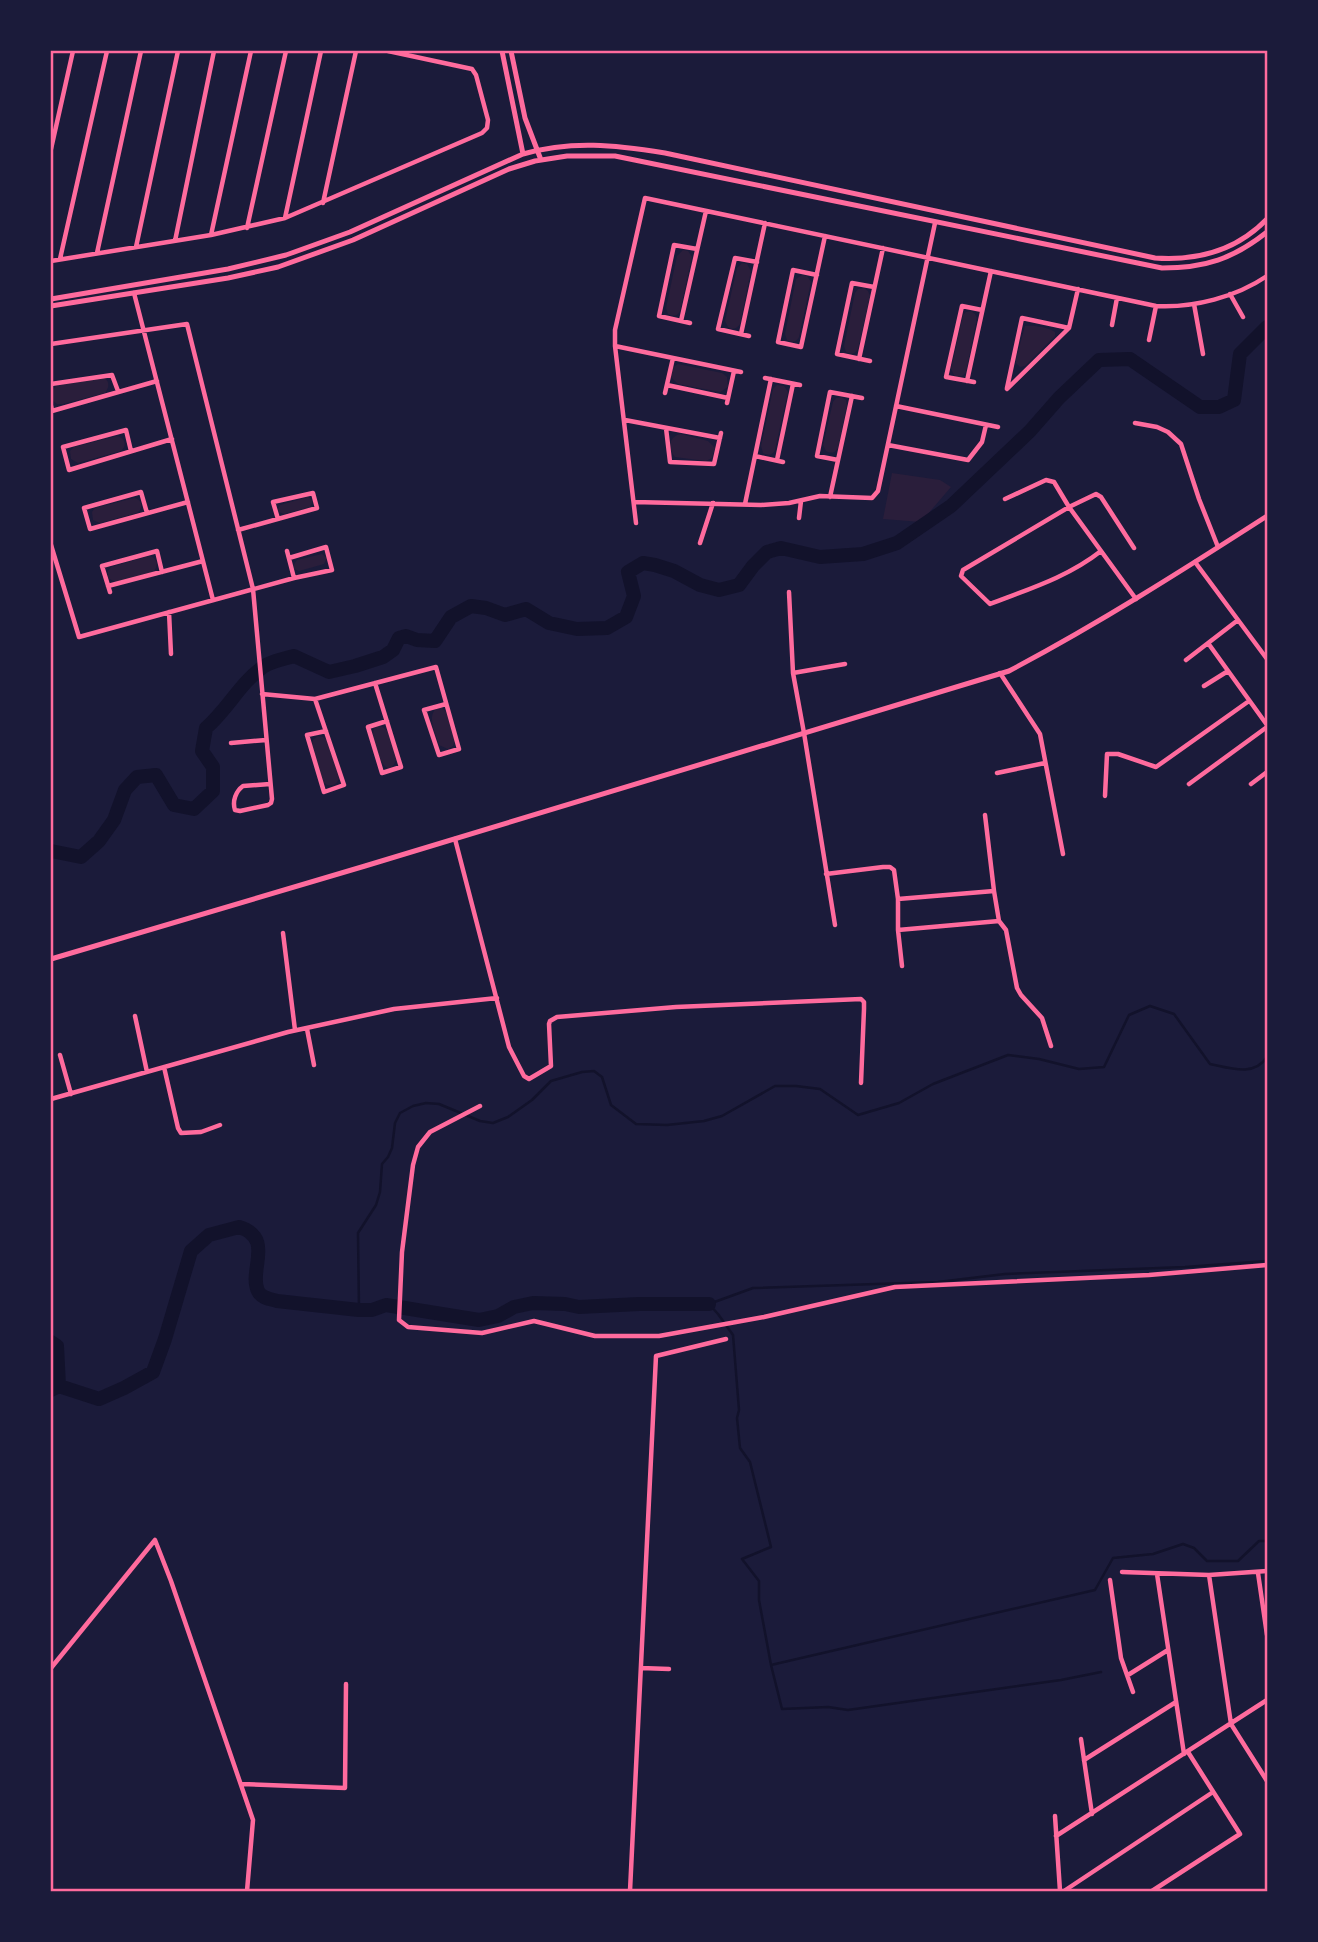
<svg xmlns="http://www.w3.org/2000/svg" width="1318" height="1942" font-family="Helvetica,sans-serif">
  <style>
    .green { fill: #2a1e3b }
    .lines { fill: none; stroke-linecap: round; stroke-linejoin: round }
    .stream { stroke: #12122b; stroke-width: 2.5 }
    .river { stroke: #12122b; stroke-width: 14 }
    .minor { stroke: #ff6b9d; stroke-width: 4.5 }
    .tertiary { stroke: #ff6b9d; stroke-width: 5 }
    .secondary { stroke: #ff6b9d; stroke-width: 5 }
    .neatline { fill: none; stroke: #ff6b9d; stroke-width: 2.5 }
  </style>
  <rect width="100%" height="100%" fill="#1b1b3a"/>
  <!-- green -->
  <path class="green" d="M 683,250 L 688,251 L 692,257 L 680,311 C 678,316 673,317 668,314 L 666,308 L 677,256 Z
    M 742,263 L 747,264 L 751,271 L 740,324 C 737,329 732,330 728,327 L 725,321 L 737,268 Z
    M 802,275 L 807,276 L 811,282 L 799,337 C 797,342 792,343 787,340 L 785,334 L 796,279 Z
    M 864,288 L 868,291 L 870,296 L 858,349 C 855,354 851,355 846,352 L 844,346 L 855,293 L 858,289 Z
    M 971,311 L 975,314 L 977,318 L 966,372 C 963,377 958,378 954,375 L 951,369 L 963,315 L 966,312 Z
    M 1025,326 C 1033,325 1048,327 1055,332 L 1055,336 L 1025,366 L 1020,367 L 1016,363 L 1016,359 Z
    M 678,364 L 722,373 L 727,377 L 728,387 L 720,392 L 678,384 L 671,377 L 672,368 Z
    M 101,377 C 110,379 110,387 105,393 L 63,404 L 57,404 L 52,400 L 52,391 L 56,386 Z
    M 777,385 L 784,386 L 788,392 L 775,450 C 773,455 768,456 763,453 L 761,446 L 773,389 Z
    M 841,397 L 846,400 L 847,405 L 838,448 C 835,453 831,454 826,451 L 823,445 L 833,402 L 836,398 Z
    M 681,434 L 708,441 L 715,448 L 712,458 L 706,461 L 675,457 C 667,448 669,436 681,434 Z
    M 117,436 C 126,438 127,446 121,451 L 78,463 L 71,459 L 70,451 L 74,447 Z
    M 892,473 L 940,480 L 951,487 L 921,522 L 883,519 Z
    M 308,497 L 313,501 L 310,507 L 284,514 L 279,512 L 278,509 L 280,505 Z
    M 134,498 C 142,499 144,508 137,513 L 100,523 L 93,520 L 92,512 L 95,508 Z
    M 322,554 L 327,558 L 324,564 L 299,571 L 294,569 L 293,566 L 297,560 Z
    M 149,556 C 158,558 159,566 153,572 L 115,582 L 108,578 L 108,571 L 111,567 Z
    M 437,708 L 442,708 L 446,712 L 455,741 L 453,746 L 448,749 L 439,745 C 436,734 426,716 437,708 Z
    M 378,726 C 392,727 393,748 396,760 C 386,788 369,736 374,729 C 375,727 377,727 378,726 Z
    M 318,736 L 323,737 L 327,740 L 339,778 C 337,786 329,788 323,782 L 312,745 L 313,740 Z"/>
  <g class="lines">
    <!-- stream -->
    <path class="stream" d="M 359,1310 L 358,1233 L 376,1205 L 380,1192 L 382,1164 L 388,1157 L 392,1148 L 395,1123 L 400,1113 L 413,1106 L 426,1103 L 439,1104 L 480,1121 L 493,1123 L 508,1117 L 532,1100 L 551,1081 L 582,1072 L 594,1071 L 602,1077 L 611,1105 L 636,1124 L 667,1125 L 704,1121 L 722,1116 L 775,1086 L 796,1086 L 820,1089 L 858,1115 L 899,1103 L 933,1084 L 1008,1055 L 1039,1059 L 1079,1069 L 1104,1067 L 1129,1015 L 1150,1006 L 1174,1014 L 1210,1064 C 1230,1068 1254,1077 1267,1057
      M 771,1665 L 1095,1590 L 1113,1558 L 1153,1554 L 1183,1544 L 1194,1548 L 1207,1561 L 1238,1561 L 1259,1541 L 1267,1541
      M 1101,1672 L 1061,1680 L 848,1710 L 828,1707 L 782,1709 L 771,1665 L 759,1600 L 759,1581 L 742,1559 L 771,1547 L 750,1462 L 740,1448 L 737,1418 L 739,1410 L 733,1335 L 718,1314 L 709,1304 L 753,1288 L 938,1282 L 1005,1274 L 1185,1267 L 1267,1261"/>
    <!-- river -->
    <path class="river" d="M 51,851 L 81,857 L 99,841 L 114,820 L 125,790 L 137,777 L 156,775 L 174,805 L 194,809 L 213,791 L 213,767 L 202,751 L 206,728 C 227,710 241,682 263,667 C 271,661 284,659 294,656 L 329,672 L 355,666 L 383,657 L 393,650 L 399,638 L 406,636 L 417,640 L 435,641 L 451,617 L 471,606 L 486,608 L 505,615 L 526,609 L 549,623 L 577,629 L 607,628 L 626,617 L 634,596 L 628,572 L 643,563 L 655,565 L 674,571 L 700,585 L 719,590 L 739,585 L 753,566 L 767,552 L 781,548 L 820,557 L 863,554 L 897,543 L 951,506 L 1030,431 L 1059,398 L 1099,360 L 1130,359 L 1200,407 L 1219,407 L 1234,400 L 1240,354 L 1267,327
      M 51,1342 L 57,1346 L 59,1386
      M 51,1390 L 59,1386 L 99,1399 L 124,1388 L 153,1372 L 165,1339 L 191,1251 L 209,1235 L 239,1227 C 275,1238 248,1271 258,1291 C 261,1298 270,1299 277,1301 L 359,1310 L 372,1310 L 386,1305 L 479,1320 L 498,1316 L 514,1307 L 533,1303 L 565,1304 L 579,1307 L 639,1304 L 709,1304"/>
    <!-- minor -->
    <path class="minor" d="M 51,149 L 73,51
      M 323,203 L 356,51
      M 285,218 L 321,51
      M 247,228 L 286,51
      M 211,235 L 251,51
      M 175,241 L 214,51
      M 136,247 L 178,51
      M 97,253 L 141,51
      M 60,259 L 107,51
      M 51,261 L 211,235 L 285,218 L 482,133 L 487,128 L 488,120 L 476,75 L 472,69 L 388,51
      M 817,275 L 793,270 L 778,342 L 801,347 L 825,236
      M 134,293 L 213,600
      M 1230,294 L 1243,317
      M 1194,304 L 1203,354
      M 681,321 L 706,211
      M 690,323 L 659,316 L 674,245 L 697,249
      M 1112,325 L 1117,298
      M 741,334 L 765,223
      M 749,336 L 718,329 L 735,258 L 757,262
      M 1149,340 L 1156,306
      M 51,344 L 187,324 L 253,589 L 272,799 L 271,803 L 268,805 L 240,811 L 235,810 C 232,801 236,791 243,786 L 270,784
      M 615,346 L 741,372
      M 859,359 L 883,248
      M 870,361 L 837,354 L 852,283 L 874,287
      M 765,378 L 800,385
      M 967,381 L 991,271
      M 974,382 L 946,377 L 962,306 L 982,310
      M 51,384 L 112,375 L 118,391
      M 667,385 L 728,398
      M 1007,388 L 1022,318 L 1069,328
      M 1007,389 L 1069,328 L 1078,289
      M 665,393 L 673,358
      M 727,403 L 734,371
      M 51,406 L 52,411 L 157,381
      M 896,406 L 998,427
      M 625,420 L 720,438
      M 1135,423 L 1157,427 L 1168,432 L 1181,444 L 1199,499 L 1218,547
      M 666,428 L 670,462 L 714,464 L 721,433
      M 888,445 L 968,460 L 982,442 L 986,425
      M 131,451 L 126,430 L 63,447 L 69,470 L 172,439
      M 755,456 L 783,462
      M 777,460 L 793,384
      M 838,460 L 817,456 L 830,392 L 862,398
      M 830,497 L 852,396
      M 1005,499 L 1046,480 L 1054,482 L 1069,507 L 1136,599
      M 634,502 L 761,505 L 789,503 L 820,496 L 872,498 L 878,491 L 935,223
      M 745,504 L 771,379
      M 147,513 L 141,492 L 84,508 L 90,529 L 188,502
      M 799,518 L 801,501
      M 636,523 L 615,346 L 615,330 L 645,198 L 1156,306 C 1194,308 1236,297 1267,276
      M 238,530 L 317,508 L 313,493 L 273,502 L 278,519
      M 700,543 L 713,503
      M 51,545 L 79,637 L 294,578 L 332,570 L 326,547 L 289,558
      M 287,551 L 294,578
      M 1101,551 C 1068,577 1029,589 990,604 L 961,576 L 963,570 L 1069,507 L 1096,494 L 1101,497 L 1134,548
      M 1195,562 L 1267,659
      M 108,586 L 203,561
      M 110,592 L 102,566 L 157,551 L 162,572
      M 789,592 L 793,673
      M 169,612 L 171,654
      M 1208,643 L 1267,725
      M 1186,660 L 1238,620
      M 1000,673 L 1040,734 L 1063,854
      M 375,683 L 401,767 L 382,773 L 368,727 L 387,721
      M 1204,686 L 1228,671
      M 262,694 L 315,699 L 436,667 L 459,749 L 439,755 L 424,710 L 446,704
      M 315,699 L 344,785 L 324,792 L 307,735 L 326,731
      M 231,743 L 266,740
      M 997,773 L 1045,763
      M 1189,784 L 1267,727
      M 1251,784 L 1267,772
      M 1105,796 L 1107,754 L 1118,754 L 1156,767 L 1249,701
      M 985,815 L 994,891
      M 455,839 L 509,1047 L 524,1076 L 529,1079 L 551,1066 L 549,1024 L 550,1021 L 557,1017 L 676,1007 L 861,999 L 864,1002 L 864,1009 L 861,1083
      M 826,874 L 883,867 L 890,867 L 894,870 L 898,899 L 898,930 L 999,921 L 1006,930 L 1017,988 L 1021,995 L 1042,1018 L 1051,1046
      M 898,899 L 994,891 L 999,921
      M 835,925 L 804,733 L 793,673 L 845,664
      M 898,930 L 902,966
      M 283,933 L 295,1030
      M 135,1016 L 147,1072
      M 307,1029 L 314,1065
      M 60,1055 L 71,1094
      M 164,1067 L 178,1128 L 181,1133 L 201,1132 L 220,1125
      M 51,1099 L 288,1032 L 394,1009 L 497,998
      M 480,1106 L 430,1132 L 418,1147 L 413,1165 L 402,1252 L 399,1320 L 408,1327 L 482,1333 L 534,1321 L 595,1336 L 659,1336 L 764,1317 L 895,1287 L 1149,1275 L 1267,1265
      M 1122,1572 L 1209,1575 L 1267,1571
      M 1258,1573 L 1267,1635
      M 1157,1574 L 1184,1754
      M 1209,1575 L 1231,1724 L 1267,1781
      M 1110,1580 L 1121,1658 L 1133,1692
      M 51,1668 L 155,1540 L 171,1581 L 253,1820 L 247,1891
      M 641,1668 L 669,1669
      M 1128,1675 L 1168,1650
      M 1081,1739 L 1092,1814
      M 1084,1760 L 1176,1702
      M 241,1784 L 345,1788 L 346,1684
      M 1055,1816 L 1060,1891
      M 1056,1836 L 1267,1700
      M 630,1891 L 656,1356 L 726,1339
      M 1064,1891 L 1213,1792
      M 1152,1891 L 1240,1834 L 1188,1752"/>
    <!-- tertiary -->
    <path class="tertiary" d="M 502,51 L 523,154
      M 511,51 L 525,118 L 541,160
      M 51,299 L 228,269 L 286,255 L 350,232 L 523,154 C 572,140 615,145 665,153 L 1155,258 C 1197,261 1237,250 1267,219
      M 51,306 L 228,278 L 278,267 L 353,240 L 509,169 L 535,161 L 567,156 L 615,156 L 1162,268 C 1205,268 1233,259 1267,232"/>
    <!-- secondary -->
    <path class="secondary" d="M 51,959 L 365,866 L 1009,671 C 1098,624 1183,570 1267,516"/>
  </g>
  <!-- border -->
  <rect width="1318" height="1942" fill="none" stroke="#1b1b3a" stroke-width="105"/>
  <rect x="52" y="52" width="1214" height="1838" class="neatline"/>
</svg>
